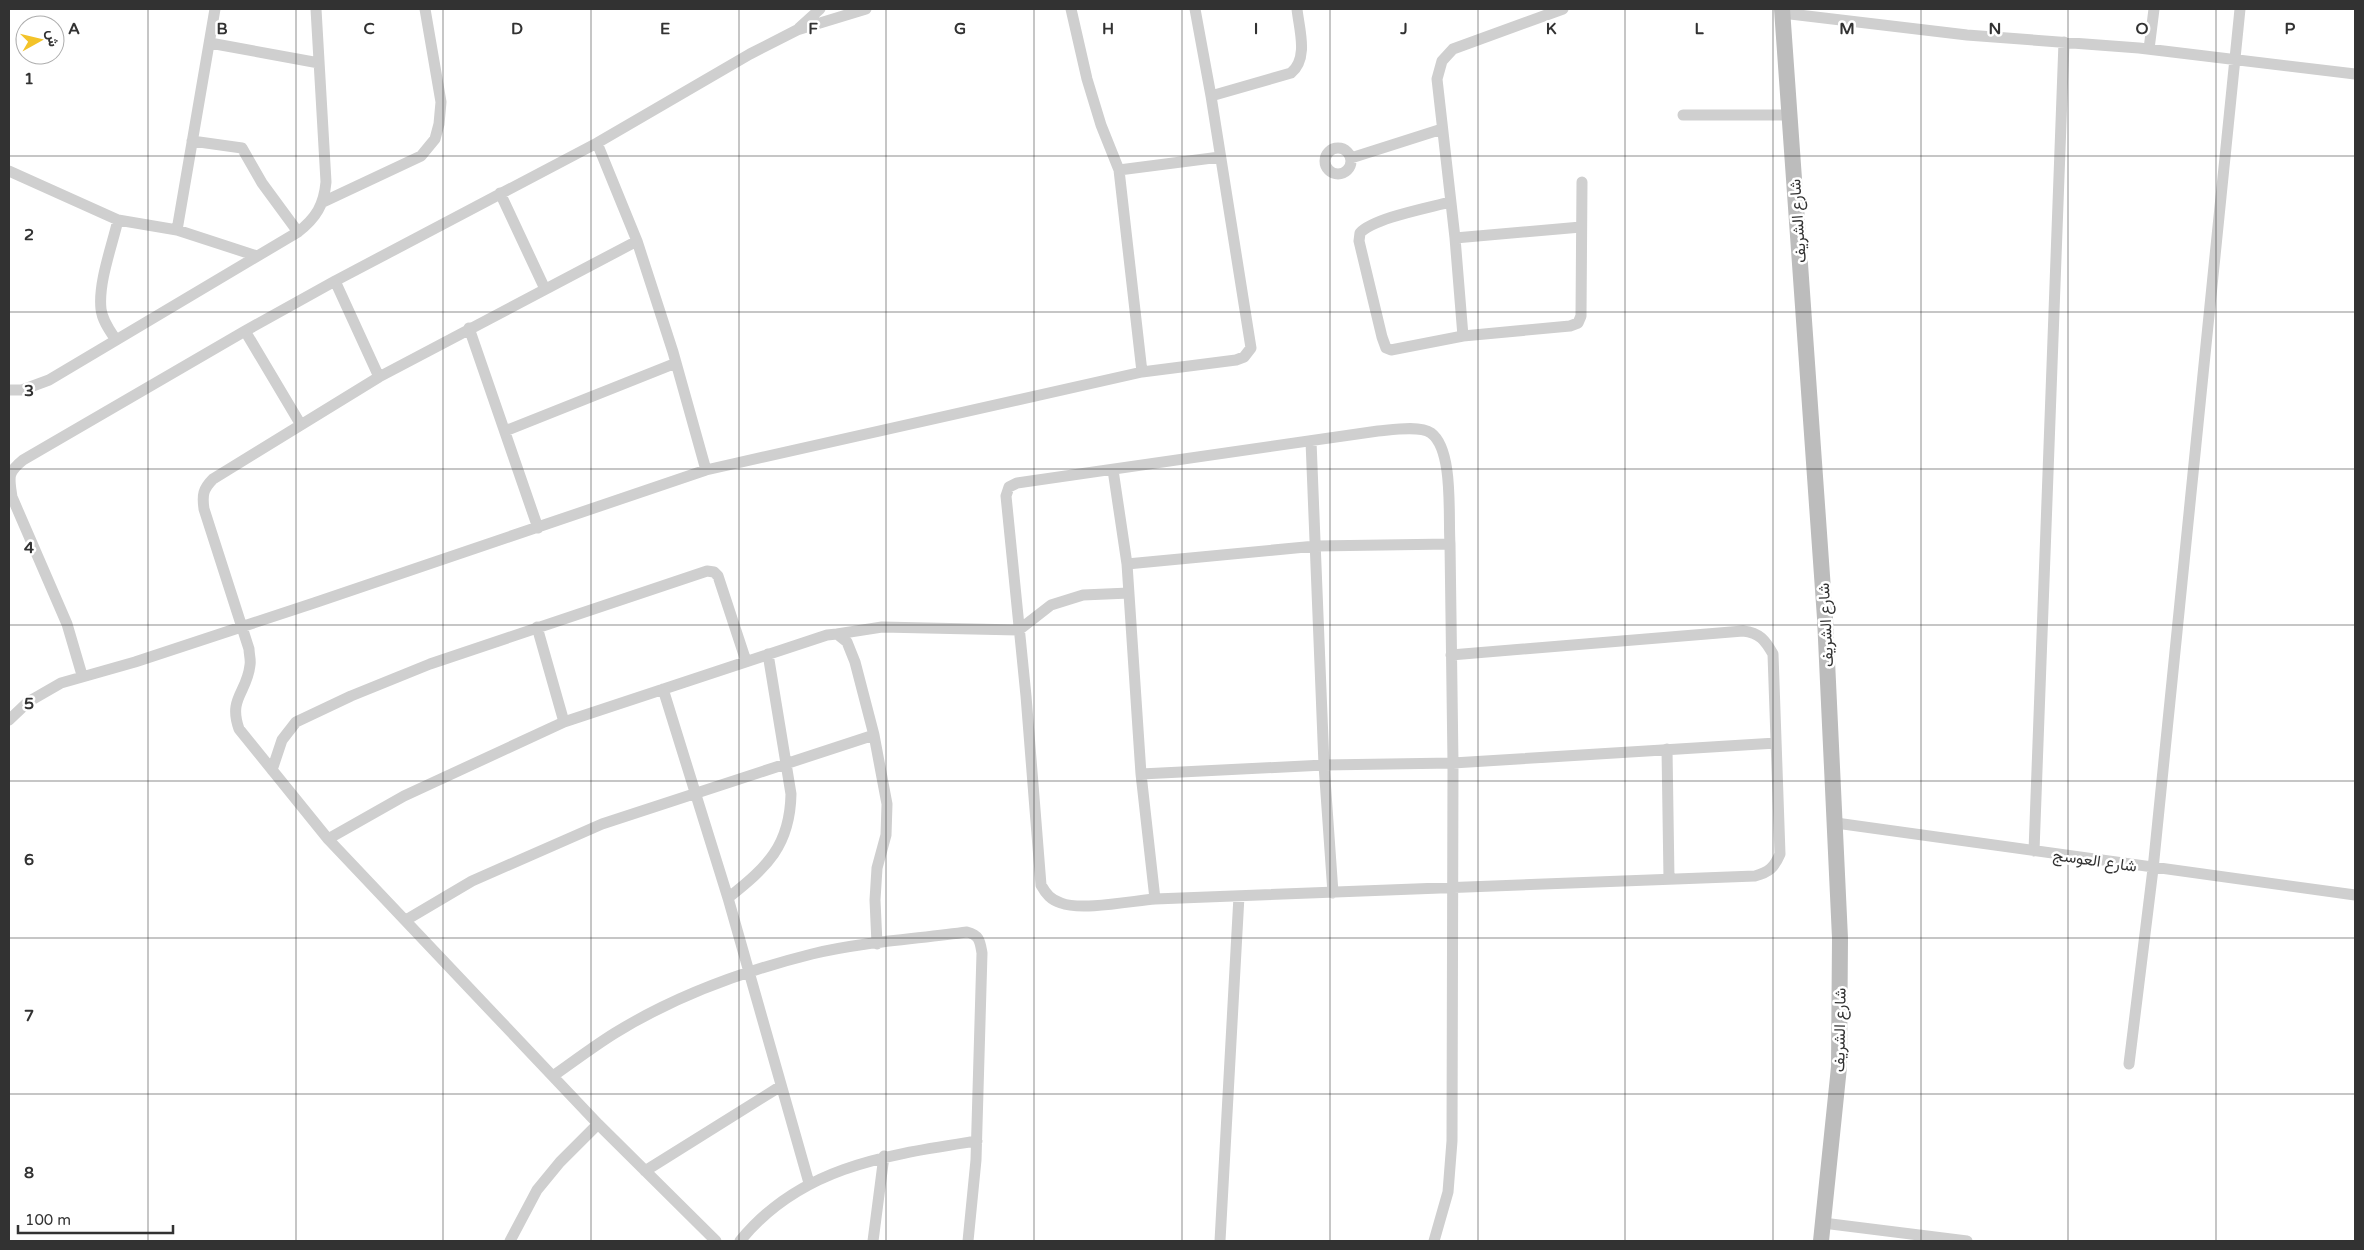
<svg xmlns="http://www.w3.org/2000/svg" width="2364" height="1250" font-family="'Varela Round',Vazirmatn,sans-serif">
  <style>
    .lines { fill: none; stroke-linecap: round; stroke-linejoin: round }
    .minor { stroke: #cfcfcf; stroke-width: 11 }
    .secondary { stroke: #bcbcbc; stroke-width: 16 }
    .grid { fill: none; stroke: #323232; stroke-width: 1; stroke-opacity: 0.55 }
    .labels { text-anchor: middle; stroke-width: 5; stroke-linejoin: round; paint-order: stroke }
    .street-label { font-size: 16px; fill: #323232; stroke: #fff }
    .grid-label { font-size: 16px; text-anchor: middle; font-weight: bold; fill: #323232; stroke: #fff; stroke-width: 5; stroke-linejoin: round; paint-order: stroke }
  </style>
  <rect width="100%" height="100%" fill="#fff"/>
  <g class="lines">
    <!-- minor -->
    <path class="minor" d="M 1071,9 L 1087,79 L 1101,125 L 1119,170 L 1142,372
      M 1782,13 L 1967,35 L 2139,48 L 2355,74
      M 799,28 L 820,9
      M 210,43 L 319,63
      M 2149,49 L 2154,9
      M 1211,96 L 1291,73 C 1309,58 1299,29 1297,9
      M 1683,115 L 1789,115
      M 192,141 L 242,148 L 262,183 L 298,232
      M1325 161a13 13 0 1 1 26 0a13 13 0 1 1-26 0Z
      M 1351,158 L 1442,129
      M 1119,170 L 1220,157
      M 9,171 L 118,220 L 177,230 L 257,256
      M 500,193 L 545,289
      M 323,202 L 421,156 L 435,139 L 439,124 L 441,102 L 425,9
      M 1450,202 C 1428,208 1374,218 1360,233 L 1359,241 L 1382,337 L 1386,348 L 1391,350 L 1463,336 L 1570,326 L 1578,323 L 1581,316 L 1582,182
      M 177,230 L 215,9
      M 1455,238 L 1581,227
      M 637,241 L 379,377 L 213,479 C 203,489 202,495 204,509 L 249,649 C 249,654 251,660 250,665 C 247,693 228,698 239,729 L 328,839 L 598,1124 L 716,1241
      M 335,281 L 379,377
      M 469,328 L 538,528
      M 245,331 L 301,425
      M 1463,336 L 1455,238 L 1437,79 L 1442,61 L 1453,49 L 1563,9
      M 116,340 C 110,331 102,320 101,309 C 98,283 112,246 118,220
      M 9,390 L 22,390 L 49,380 L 298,232 C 316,218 324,205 326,182 L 316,9
      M 505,431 L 676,363
      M 1311,441 L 1324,765 L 1333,893
      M 706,470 L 1142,372 L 1236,360 L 1244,357 L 1251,348 L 1211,96 L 1195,9
      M 1113,470 L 1127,564 L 1141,774 L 1155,899
      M 1450,544 C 1448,516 1454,450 1431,433 C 1420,425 1391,430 1378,431 L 1017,483 L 1009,487 L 1006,496 L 1026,696 L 1041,885 C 1046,894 1051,900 1061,903 C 1081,911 1132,901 1155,899 L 1755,876 C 1769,872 1774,868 1780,854 L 1773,654 C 1765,640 1760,633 1743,631 L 1451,655
      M 1127,564 L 1316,546 L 1450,544 L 1453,763 L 1452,1141 L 1448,1192 L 1434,1241
      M 537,627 L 564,722
      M 837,634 L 882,627 L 1019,630 L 1051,605 L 1083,595 L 1129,593
      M 82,675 L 67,624 L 12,497 C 9,477 7,473 23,460 L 245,331 L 335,281 L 597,143 L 750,54 L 797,30 L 866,9
      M 663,689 L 728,898 L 809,1183
      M 9,720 L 28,702 L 61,683 L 135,662 L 314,603 L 706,470 L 673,352 L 637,241 L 597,143
      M 1667,749 L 1669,879
      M 272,770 L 282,740 L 296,722 L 351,696 L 430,664 L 707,571 L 714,572 L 718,576 L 746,661
      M 1141,774 L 1324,765 L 1453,763 L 1776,743
      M 1836,823 L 2355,895
      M 328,839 L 404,796 L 564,722 L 827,635 L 837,634 L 847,642 L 855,662 L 874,735 L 887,804 L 886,835 L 877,868 L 875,900 L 877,944
      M 2034,851 L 2064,42
      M 728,898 C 767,867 790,846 791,794 L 768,654
      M 406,920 L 472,881 L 602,824 L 874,735
      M 2129,1064 L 2153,869 L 2240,9
      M 553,1076 C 573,1062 594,1046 615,1033 C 675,996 744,971 812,954 C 862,942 916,939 967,932 C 980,935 980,942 982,953 L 976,1160 L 968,1241
      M 645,1171 L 781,1086
      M 1823,1223 L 1967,1241
      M 510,1241 L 537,1190 L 560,1162 L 598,1124
      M 740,1241 C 801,1166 887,1155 977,1141
      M 873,1241 L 884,1156
      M 1220,1241 L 1239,896"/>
    <!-- secondary -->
    <path class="secondary" d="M 1782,9 L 1825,618 L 1840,938 L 1839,1067 L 1821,1241"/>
  </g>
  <!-- grid -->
  <path class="grid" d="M 148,9 L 148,1241M 296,9 L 296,1241M 443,9 L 443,1241M 591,9 L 591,1241M 739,9 L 739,1241M 886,9 L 886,1241M 1034,9 L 1034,1241M 1182,9 L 1182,1241M 1330,9 L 1330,1241M 1478,9 L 1478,1241M 1625,9 L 1625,1241M 1773,9 L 1773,1241M 1921,9 L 1921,1241M 2068,9 L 2068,1241M 2216,9 L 2216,1241M 9,156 L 2355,156M 9,312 L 2355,312M 9,469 L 2355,469M 9,625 L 2355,625M 9,781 L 2355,781M 9,938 L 2355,938M 9,1094 L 2355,1094"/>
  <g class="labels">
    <!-- street labels -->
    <g class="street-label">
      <text transform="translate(1797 221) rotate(-94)" y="6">شارع الشريف</text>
      <text transform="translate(1825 625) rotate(-93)" y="6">شارع الشريف</text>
      <text transform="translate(2095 860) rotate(8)" y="6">شارع العوسج</text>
      <text transform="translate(1839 1030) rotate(-89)" y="6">شارع الشريف</text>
    </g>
  </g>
  <g class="grid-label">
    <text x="74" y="34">A</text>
    <text x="222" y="34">B</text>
    <text x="369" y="34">C</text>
    <text x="517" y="34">D</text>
    <text x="665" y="34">E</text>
    <text x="813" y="34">F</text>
    <text x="960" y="34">G</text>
    <text x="1108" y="34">H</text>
    <text x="1256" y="34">I</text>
    <text x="1404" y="34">J</text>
    <text x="1551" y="34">K</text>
    <text x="1699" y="34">L</text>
    <text x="1847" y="34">M</text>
    <text x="1995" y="34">N</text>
    <text x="2142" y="34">O</text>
    <text x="2290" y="34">P</text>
    <text x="29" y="84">1</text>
    <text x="29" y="240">2</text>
    <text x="29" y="396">3</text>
    <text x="29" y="553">4</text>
    <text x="29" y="709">5</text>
    <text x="29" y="865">6</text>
    <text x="29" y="1021">7</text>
    <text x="29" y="1178">8</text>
  </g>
  <!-- border -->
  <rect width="2364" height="1250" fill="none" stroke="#323232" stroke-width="20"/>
  <!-- north arrow -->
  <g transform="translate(40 40) rotate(82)"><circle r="24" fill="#ffffff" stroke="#adadad"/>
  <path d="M0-4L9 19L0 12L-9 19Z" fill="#f3c329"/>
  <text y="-8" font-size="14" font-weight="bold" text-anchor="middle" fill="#323232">ش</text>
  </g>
  <!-- scale -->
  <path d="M18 1225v8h155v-8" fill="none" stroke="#323232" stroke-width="2.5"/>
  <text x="25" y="1225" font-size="15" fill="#323232" stroke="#ffffff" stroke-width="4" paint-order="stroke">100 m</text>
</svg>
